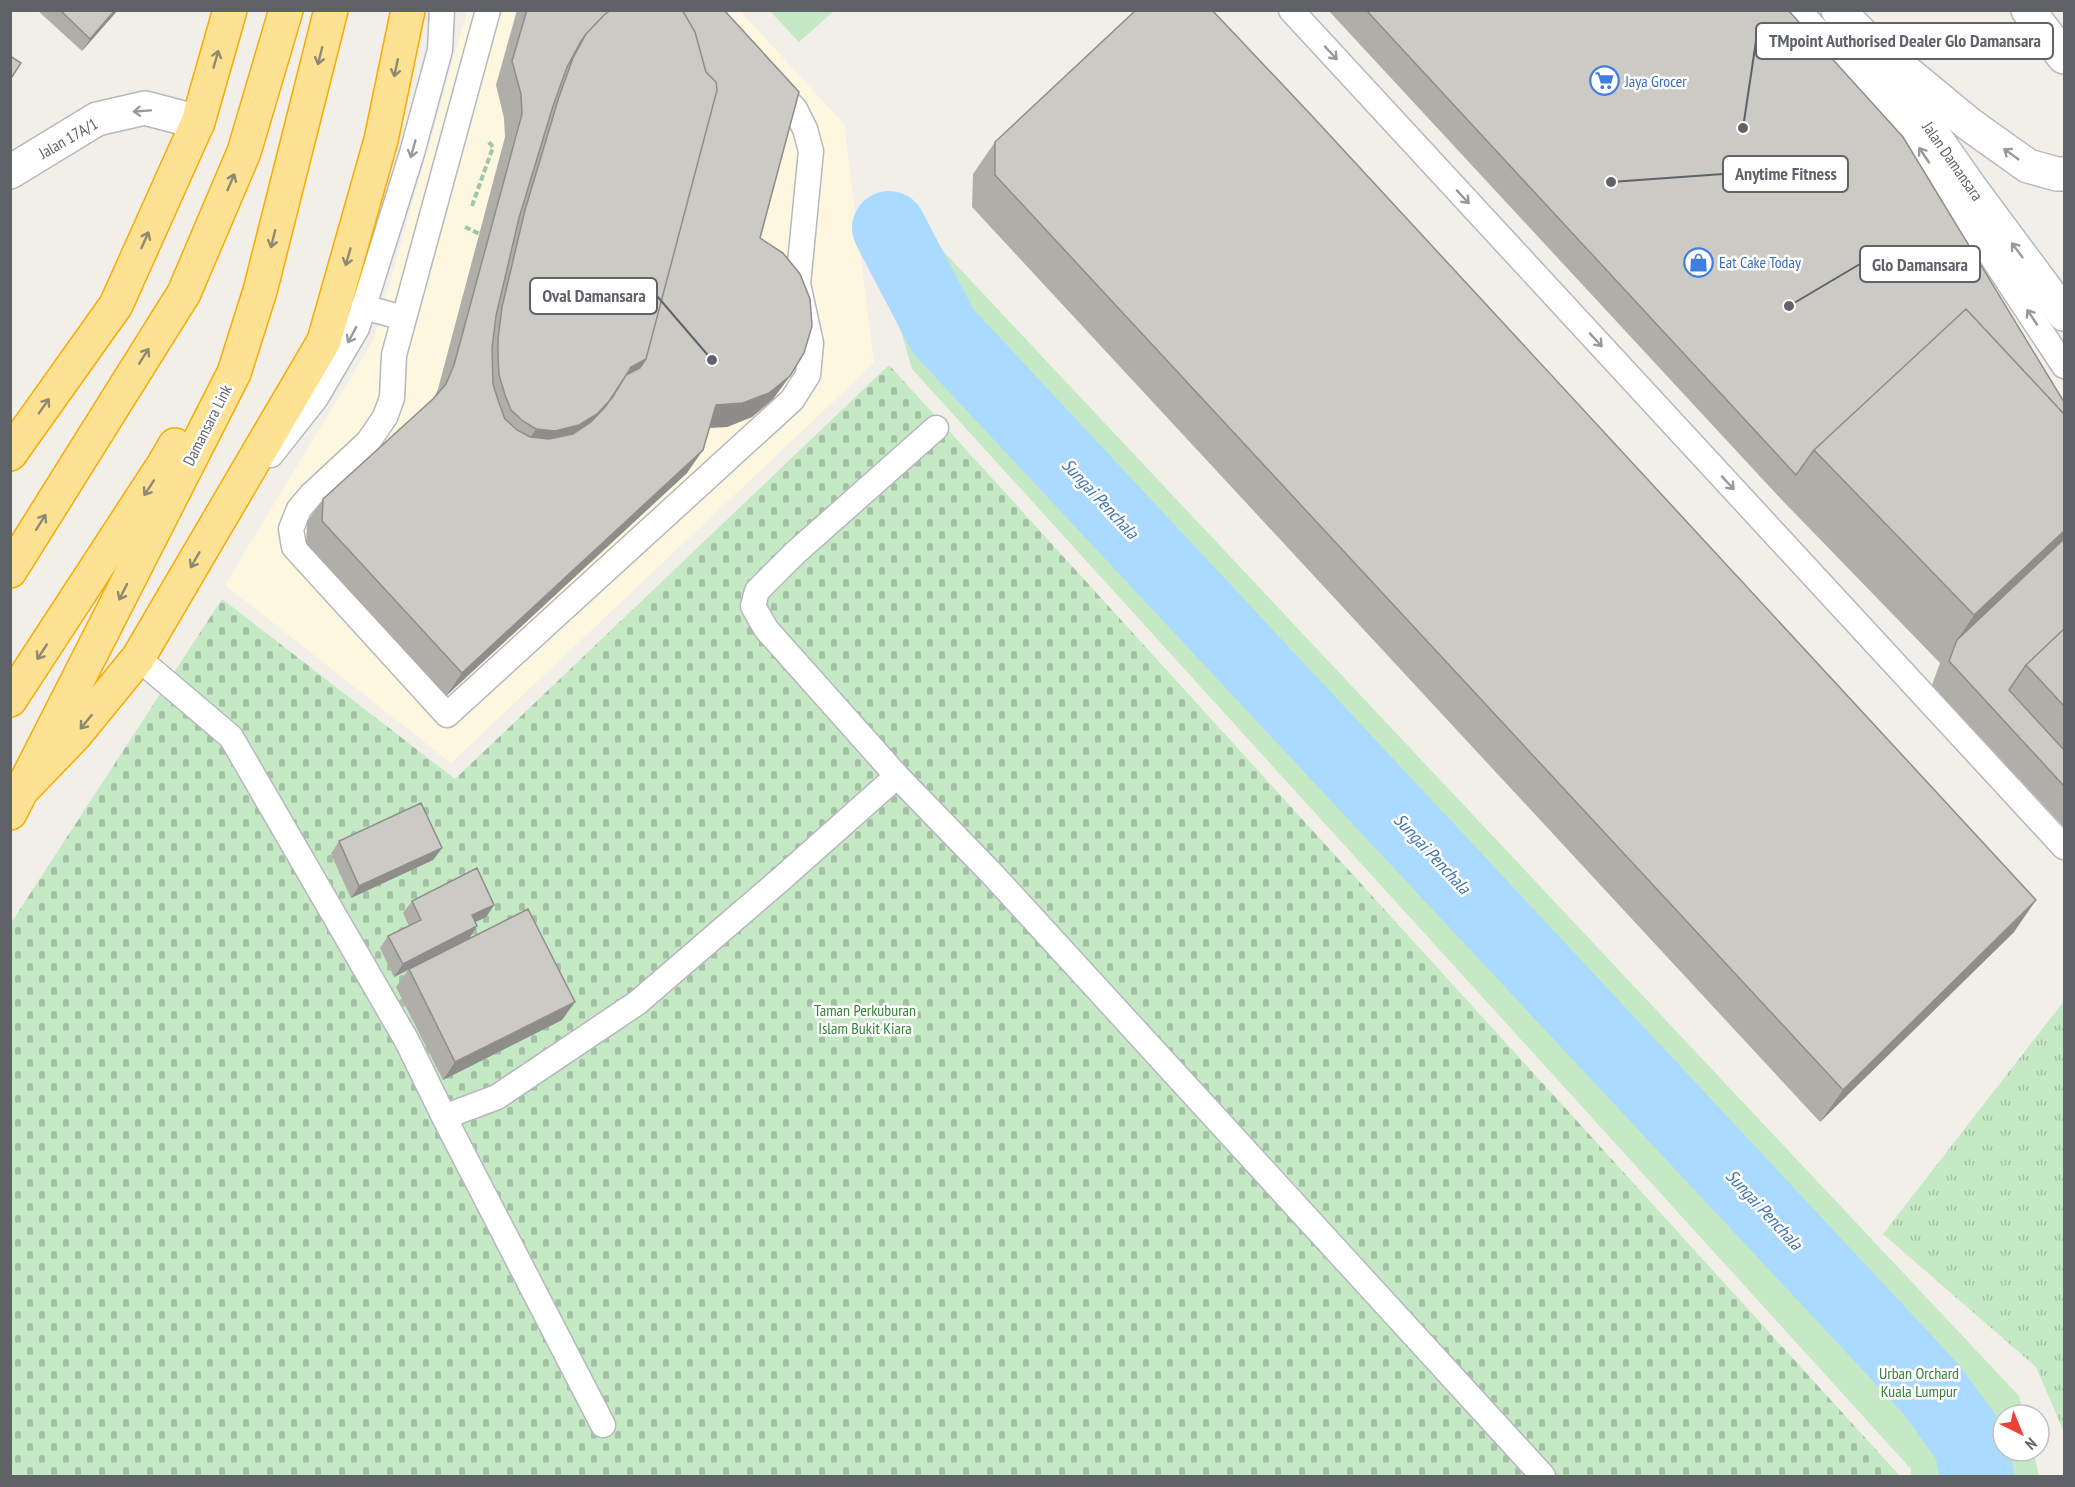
<svg xmlns="http://www.w3.org/2000/svg" width="2075" height="1487" font-family="'PT Sans Narrow',sans-serif">
  <style>
    .commercial { fill: #fef7e0 }
    .grass { fill: url(#grass-tufts) }
    .cemetery { fill: url(#cemetery-stones) }
    .garden { fill: #c5e8c5 }
    .lines { fill: none; stroke-linecap: round; stroke-linejoin: round }
    .river { stroke: #aadaff; stroke-width: 74 }
    .service-casing { stroke: #b5b8bc; stroke-width: 27 }
    .minor-casing { stroke: #b5b8bc; stroke-width: 36 }
    .secondary-casing { stroke: #b6babf; stroke-width: 36 }
    .motorway-casing { stroke: #f9ab00; stroke-width: 36 }
    .path { stroke: #9cc7a9; stroke-width: 4; stroke-dasharray: 6 3; stroke-linecap: butt }
    .service { stroke: #fff; stroke-width: 24 }
    .minor { stroke: #fff; stroke-width: 33 }
    .secondary { stroke: #fff; stroke-width: 33 }
    .motorway { stroke: #fde293; stroke-width: 33 }
    .wall { fill: #afaea9 }
    .shaded-wall { fill: #8f8d8a }
    .building { fill: #cccac5; stroke: #8f8d8a; stroke-width: 1.5 }
    .oneway { stroke: #979a9d }
    .oneway2 { stroke: #8e8975 }
    .labels { text-anchor: middle; stroke-width: 5; stroke-linejoin: round; paint-order: stroke }
    .shop-label { font-size: 16px; fill: #366cbe; stroke: #fff; text-anchor: start }
    .street-label { font-size: 16px; fill: #5f6368; stroke: #fff }
    .park-label { font-size: 16px; fill: #348238; stroke: #fff }
    .water-label { font-size: 18px; font-style: italic; fill: #4174aa; stroke: #fff }
    .leader { fill: none; stroke: #5f6368; stroke-width: 2 }
    .callout-dot { fill: #5f6368; stroke: #fff; stroke-width: 2 }
    .callout { fill: #fff; stroke: #5f6368; stroke-width: 2 }
    .callout-label { font-size: 18px; text-anchor: middle; font-weight: bold; fill: #5f6368 }
  </style>
  <defs>
    <pattern id="grass-tufts" width="24" height="20" patternUnits="userSpaceOnUse" patternTransform="scale(1.5)"><rect width="24" height="20" fill="#c5e8c5"/><path d="M3 7l-1-3M5 7V3M7 7l1-3M15 17l-1-3M17 17v-4M19 17l1-3" fill="none" stroke="#a3c0a4"/></pattern>
    <pattern id="cemetery-stones" width="16" height="16" patternUnits="userSpaceOnUse" patternTransform="scale(1.5)"><rect width="16" height="16" fill="#c5e8c5"/><path d="M2 7V4a2 2 0 0 1 4 0v3zM10 15v-3a2 2 0 0 1 4 0v3z" fill="#a3c0a4"/></pattern>
  </defs>
  <rect width="100%" height="100%" fill="#f1efe8"/>
  <!-- commercial -->
  <path class="commercial" d="M 467,11 L 740,11 L 844,124 L 874,363 L 451,763 L 225,585 L 374,339 Z"/>
  <!-- grass -->
  <path class="grass" d="M 2064,1001 L 2064,1432 L 2036,1367 L 1883,1234 Z"/>
  <!-- cemetery -->
  <path class="cemetery" d="M 889,365 L 1899,1475 L 1899,1476 L 11,1476 L 11,923 L 222,599 L 455,779 Z"/>
  <!-- garden -->
  <path class="garden" d="M 770,11 L 834,11 L 799,42 Z
    M 928,235 L 2019,1396 L 2024,1415 L 2003,1415 L 2003,1451 L 2033,1451 L 2039,1476 L 1911,1476 L 1911,1469 L 912,369 L 885,276 Z"/>
  <g class="lines">
    <!-- river -->
    <path class="river" d="M 889,228 L 943,331 L 1931,1389 L 1971,1444 L 1977,1476"/>
    <defs>
      <path id="service" d="M 488,10 L 394,355 L 392,398 L 385,417 L 368,442 L 311,495 L 299,509 L 291,529 L 294,547 L 447,715 L 792,400 L 808,375 L 811,343 L 798,284 L 811,151 L 805,129 L 795,109 L 773,86
        M 1291,10 L 2064,847
        M 1798,10 L 1902,121 L 2064,366
        M 363,307 L 404,318
        M 271,455 L 316,398 L 357,328 L 412,153 L 440,50 L 442,10
        M 138,658 L 231,737 L 407,1041 L 444,1117 L 497,1097 L 637,1003 L 780,880 L 897,776 L 994,876 L 1543,1476
        M 897,776 L 766,629 L 753,606 L 757,591 L 795,553 L 936,428
        M 444,1117 L 603,1425"/>
      <path id="minor" d="M 10,172 L 97,119 L 145,108 L 198,122"/>
      <path id="secondary" d="M 1838,10 L 1867,40 L 1969,186 L 2064,314
        M 2028,10 L 2064,57
        M 1900,67 L 1969,124 L 2028,166 L 2057,174 L 2064,174"/>
      <path id="motorway" d="M 10,454 L 116,305 L 198,122 L 230,10
        M 10,571 L 184,293 L 244,152 L 286,10
        M 10,700 L 164,464 L 175,445
        M 25,787 L 75,735 L 138,658 L 324,341 L 381,140 L 408,10
        M 10,813 L 234,373 L 260,291 L 331,10"/>
    </defs>
    <!-- service casing -->
    <use href="#service" class="service-casing"/>
    <!-- minor casing -->
    <use href="#minor" class="minor-casing"/>
    <!-- secondary casing -->
    <use href="#secondary" class="secondary-casing"/>
    <!-- motorway casing -->
    <use href="#motorway" class="motorway-casing"/>
    <!-- path -->
    <path class="path" d="M 472,206 L 493,147 L 488,141
      M 465,227 L 480,234"/>
    <!-- service -->
    <use href="#service" class="service"/>
    <!-- minor -->
    <use href="#minor" class="minor"/>
    <!-- secondary -->
    <use href="#secondary" class="secondary"/>
    <!-- motorway -->
    <use href="#motorway" class="motorway"/>
  </g>
  <!-- wall -->
  <path class="wall" d="M 37,10 L 118,10 L 82,51 Z
    M 517,10 L 724,10 L 760,238 L 790,376 L 773,399 L 752,417 L 727,427 L 709,428 L 687,473 L 446,696 L 306,544 L 307,522 L 323,499 L 433,400 L 438,389 L 505,137 L 504,118 L 496,85 Z
    M 1328,10 L 1788,10 L 2064,402 L 2064,827 L 1932,685 L 1940,663 L 1780,498 Z
    M 995,142 L 2014,932 L 1820,1122 L 972,207 L 973,174 Z
    M 339,841 L 442,848 L 433,860 L 351,898 L 331,854 Z
    M 412,901 L 494,905 L 486,917 L 475,922 L 469,938 L 562,1020 L 443,1080 L 396,987 L 408,970 L 394,977 L 380,948 L 388,936 L 409,926 L 403,913 Z"/>
  <!-- shaded-wall -->
  <path class="shaded-wall" d="M 115,10 L 118,10 L 82,51 L 90,39 Z
    M 646,359 L 624,391 L 612,397 L 631,367 Z
    M 790,376 L 773,399 L 752,417 L 727,427 L 699,428 L 716,405 Z
    M 612,398 L 590,430 L 514,461 L 536,429 Z
    M 703,450 L 687,473 L 446,696 L 462,673 Z
    M 2064,531 L 2064,548 L 1957,640 L 1974,615 Z
    M 442,848 L 433,860 L 351,898 L 359,886 Z
    M 2036,900 L 2014,932 L 1820,1122 L 1843,1090 Z
    M 494,905 L 486,917 L 463,928 L 472,915 Z
    M 477,926 L 469,939 L 394,977 L 403,964 Z
    M 575,1002 L 562,1020 L 443,1080 L 455,1062 Z"/>
  <!-- building -->
  <path class="building" d="M 60,10 L 115,10 L 90,39 Z
    M 527,10 L 611,10 L 604,15 L 586,34 L 580,43 L 567,67 L 553,106 L 519,218 L 496,316 L 492,348 L 493,384 L 499,403 L 505,419 L 517,430 L 530,437 L 549,439 L 573,434 L 591,422 L 606,406 L 626,375 L 640,368 L 646,359 L 717,90 L 716,82 L 706,72 L 695,32 L 684,13 L 680,10 L 724,10 L 799,92 L 760,238 L 783,253 L 800,274 L 810,299 L 812,326 L 804,353 L 790,376 L 769,393 L 743,403 L 716,405 L 703,450 L 462,673 L 322,521 L 323,499 L 433,399 L 446,384 L 454,365 L 522,114 L 521,94 L 512,61 Z
    M 611,10 L 680,10 L 684,13 L 695,32 L 706,72 L 716,82 L 717,90 L 646,359 L 631,367 L 612,398 L 597,414 L 579,425 L 555,431 L 536,429 L 523,421 L 511,410 L 505,395 L 499,375 L 498,356 L 498,339 L 502,307 L 525,210 L 559,97 L 573,58 L 586,34 L 604,15 Z
    M 1136,10 L 1212,10 L 1313,117 L 2036,900 L 1843,1090 L 995,175 L 995,142 Z
    M 1366,10 L 1788,10 L 1903,137 L 2064,402 L 2064,414 L 1966,309 L 1814,450 L 1796,475 Z
    M 10,56 L 21,63 L 10,80 Z
    M 1966,309 L 2064,414 L 2064,531 L 1974,615 L 1814,450 Z
    M 2064,539 L 2064,629 L 2026,665 L 2009,690 L 2064,750 L 2064,786 L 1949,661 L 1957,640 Z
    M 2064,629 L 2064,706 L 2026,665 Z
    M 421,803 L 442,848 L 359,886 L 339,841 Z
    M 477,868 L 494,905 L 472,915 L 477,926 L 403,964 L 388,936 L 421,920 L 412,901 Z
    M 528,909 L 575,1002 L 455,1062 L 409,969 Z"/>
  <!-- one-way arrows -->
  <defs><path id="oneway-shaft" d="M-6 0H5M1.5-3L5.5 0L1.5 3" fill="none" stroke-width="1.6" stroke-linecap="round" stroke-linejoin="round" transform="scale(1.5)"/></defs>
  <g class="oneway">
    <use href="#oneway-shaft" transform="translate(1331 53) rotate(47)"/>
    <use href="#oneway-shaft" transform="translate(142 111) rotate(176)"/>
    <use href="#oneway-shaft" transform="translate(413 149) rotate(106)"/>
    <use href="#oneway-shaft" transform="translate(2011 154) rotate(-144)"/>
    <use href="#oneway-shaft" transform="translate(1924 155) rotate(-124)"/>
    <use href="#oneway-shaft" transform="translate(1463 197) rotate(47)"/>
    <use href="#oneway-shaft" transform="translate(2017 250) rotate(-127)"/>
    <use href="#oneway-shaft" transform="translate(2032 317) rotate(-124)"/>
    <use href="#oneway-shaft" transform="translate(352 335) rotate(118)"/>
    <use href="#oneway-shaft" transform="translate(1596 340) rotate(47)"/>
    <use href="#oneway-shaft" transform="translate(1728 483) rotate(47)"/>
  </g>
  <g class="oneway2">
    <use href="#oneway-shaft" transform="translate(320 56) rotate(104)"/>
    <use href="#oneway-shaft" transform="translate(216 59) rotate(-74)"/>
    <use href="#oneway-shaft" transform="translate(396 68) rotate(102)"/>
    <use href="#oneway-shaft" transform="translate(231 182) rotate(-67)"/>
    <use href="#oneway-shaft" transform="translate(273 239) rotate(104)"/>
    <use href="#oneway-shaft" transform="translate(145 240) rotate(-66)"/>
    <use href="#oneway-shaft" transform="translate(348 257) rotate(106)"/>
    <use href="#oneway-shaft" transform="translate(144 356) rotate(-58)"/>
    <use href="#oneway-shaft" transform="translate(44 406) rotate(-55)"/>
    <use href="#oneway-shaft" transform="translate(149 488) rotate(123)"/>
    <use href="#oneway-shaft" transform="translate(41 522) rotate(-58)"/>
    <use href="#oneway-shaft" transform="translate(195 560) rotate(120)"/>
    <use href="#oneway-shaft" transform="translate(123 592) rotate(117)"/>
    <use href="#oneway-shaft" transform="translate(42 652) rotate(123)"/>
    <use href="#oneway-shaft" transform="translate(86 722) rotate(129)"/>
  </g>
  <!-- icons -->
  <defs>
    <symbol id="supermarket-ring" viewBox="-11 -11 22 22"><circle r="9.5" fill="#fff" stroke="#3f7fe0" stroke-width="1.5"/><path d="M-6-5.5h2.5l.6 2H6L4.5 2H-2.5L-4.4-4H-6ZM-1.5 3.2a1.3 1.3 0 1 0 .1 0ZM3 3.2a1.3 1.3 0 1 0 .1 0Z" fill="#3f7fe0"/></symbol>
    <symbol id="shop-ring" viewBox="-11 -11 22 22"><circle r="9.5" fill="#fff" stroke="#3f7fe0" stroke-width="1.5"/><path d="M-5-2.5h2.3a2.7 3.5 0 0 1 5.4 0H5L5.5 6h-11ZM-1.5-2.5h3a1.5 2.3 0 0 0-3 0Z" fill="#3f7fe0"/></symbol>
  </defs>
  <g fill-rule="evenodd">
    <use href="#supermarket-ring" x="1588" y="64" width="33" height="33"/>
    <use href="#shop-ring" x="1682" y="246" width="33" height="33"/>
  </g>
  <g class="labels">
    <!-- shop labels -->
    <g class="shop-label">
      <text x="1625" y="87">Jaya Grocer</text>
      <text x="1719" y="268">Eat Cake Today</text>
    </g>
    <!-- street labels -->
    <g class="street-label">
      <text transform="translate(68 138) rotate(-30)" y="6">Jalan 17A/1</text>
      <text transform="translate(1953 161) rotate(55)" y="6">Jalan Damansara</text>
      <text transform="translate(207 425) rotate(-63)" y="6">Damansara Link</text>
    </g>
    <!-- park labels -->
    <g class="park-label">
      <text x="865" y="1016">Taman Perkuburan<tspan x="865" dy="18">Islam Bukit Kiara</tspan></text>
      <text x="1919" y="1379">Urban Orchard<tspan x="1919" dy="18">Kuala Lumpur</tspan></text>
    </g>
    <!-- water labels -->
    <g class="water-label">
      <text transform="translate(1100 499) rotate(47)" y="6">Sungai Penchala</text>
      <text transform="translate(1432 854) rotate(47)" y="6">Sungai Penchala</text>
      <text transform="translate(1764 1210) rotate(47)" y="6">Sungai Penchala</text>
    </g>
  </g>
  <!-- callouts -->
  <path class="leader" d="M1743 128L1756 41M1611 182L1723 174M1789 306L1860 264M712 360L657 296"/>
  <g class="callout-dot">
    <circle cx="1743" cy="128" r="6"/>
    <circle cx="1611" cy="182" r="6"/>
    <circle cx="1789" cy="306" r="6"/>
    <circle cx="712" cy="360" r="6"/>
  </g>
  <g class="callout">
    <rect x="1756" y="23" width="297" height="36" rx="6"/>
    <rect x="1723" y="156" width="125" height="36" rx="6"/>
    <rect x="1860" y="246" width="120" height="36" rx="6"/>
    <rect x="530" y="278" width="127" height="36" rx="6"/>
  </g>
  <g class="callout-label">
    <text x="1905" y="47">TMpoint Authorised Dealer Glo Damansara</text>
    <text x="1786" y="180">Anytime Fitness</text>
    <text x="1920" y="271">Glo Damansara</text>
    <text x="594" y="302">Oval Damansara</text>
  </g>
  <!-- border -->
  <rect width="2075" height="1487" fill="none" stroke="#5f6368" stroke-width="24"/>
  <!-- north arrow -->
  <g transform="translate(2021 1433) rotate(137)"><circle r="28" fill="#ffffff" stroke="#bfc1c3" stroke-width="1.5"/>
  <path d="M0-4.5L10 22L0 15L-10 22Z" fill="#ea4335"/>
  <text y="-9" font-size="16" font-weight="bold" text-anchor="middle" fill="#5f6368">N</text>
  </g>
</svg>
